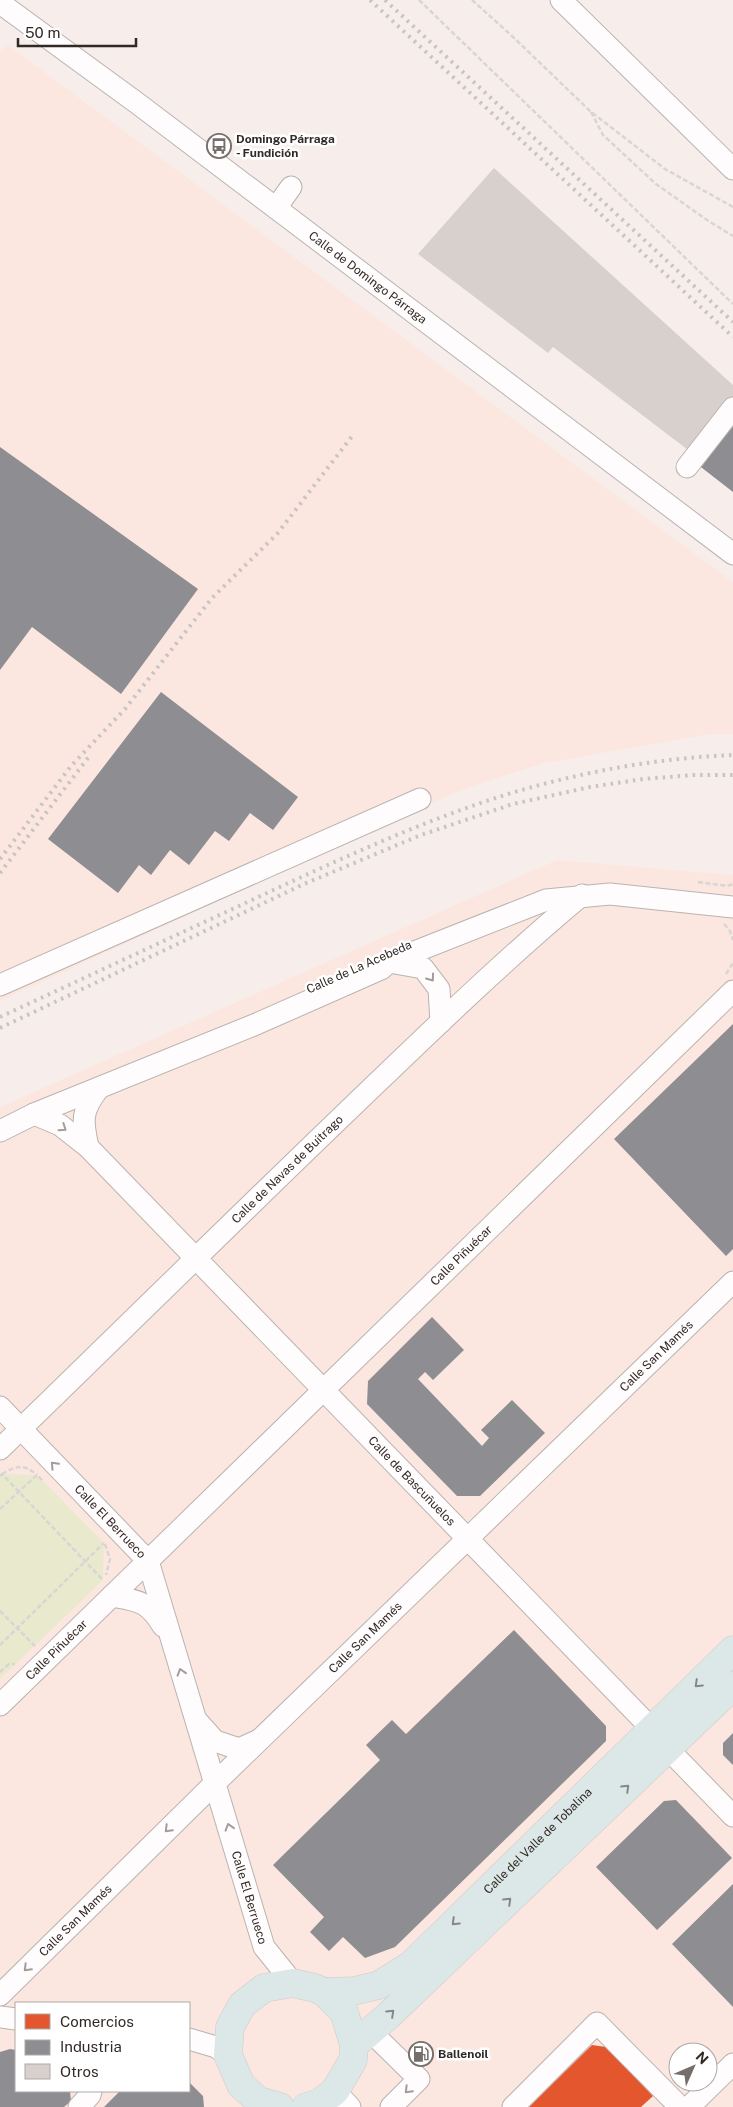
<svg xmlns="http://www.w3.org/2000/svg" width="733" height="2107" font-family="'Public Sans',sans-serif">
  <style>
    .built { fill: #fbe7df; fill-rule: evenodd }
    .green { fill: #e9eacd }
    .shops { fill: #e4572e }
    .industry { fill: #8d8d92 }
    .building { fill: #d8d0cd }
    .lines { fill: none; stroke-linecap: round; stroke-linejoin: round }
    .minor-casing { stroke: #bab3b0; stroke-width: 23 }
    .major-casing { stroke: #cfcac8; stroke-width: 29 }
    .path { stroke: #d8d5d4; stroke-width: 2.5; stroke-dasharray: 5 2.5; stroke-linecap: butt }
    .minor { stroke: #fefcfc; stroke-width: 21 }
    .major { stroke: #dce8e7; stroke-width: 28 }
    .rail { stroke: #c7c4c3; stroke-width: 4; stroke-dasharray: 2.5 5; stroke-linecap: butt }
    .oneway { stroke: #a29d9b }
    .oneway2 { stroke: #868886 }
    .labels { text-anchor: middle; stroke-width: 5; stroke-linejoin: round; paint-order: stroke }
    .poi-label { font-size: 12px; font-weight: bold; fill: #312925; stroke: #fff; text-anchor: start }
    .street-label { font-size: 12px; fill: #312925; stroke: #fff }
  </style>
  <rect width="100%" height="100%" fill="#f7eeeb"/>
  <!-- built -->
  <path class="built" d="M 8,45 L 733,582 L 733,734 L 710,734 L 545,763 L 497,778 L 452,794 L 0,1001 L 0,51 Z
    M 557,860 L 733,875 L 733,2107 L 0,2107 L 0,1107 ZM 16,2003 L 189,2003 L 189,2091 L 16,2091 ZM 678,2052 L 708,2052 L 708,2082 L 678,2082 Z"/>
  <!-- green -->
  <path class="green" d="M 2,1474 L 37,1475 L 104,1543 L 103,1580 L 0,1679 L 0,1476 Z"/>
  <!-- shops -->
  <path class="shops" d="M 592,2045 L 606,2047 L 653,2096 L 641,2107 L 529,2107 Z"/>
  <!-- industry -->
  <path class="industry" d="M 733,420 L 733,492 L 697,464 Z
    M 0,447 L 198,589 L 121,694 L 32,627 L 0,670 Z
    M 161,692 L 298,797 L 273,830 L 250,813 L 229,841 L 215,831 L 189,865 L 170,850 L 151,875 L 139,865 L 118,893 L 48,839 Z
    M 733,1024 L 733,1249 L 726,1256 L 614,1139 Z
    M 432,1317 L 464,1350 L 433,1380 L 425,1372 L 418,1379 L 482,1446 L 489,1438 L 481,1430 L 512,1400 L 545,1433 L 480,1496 L 457,1496 L 367,1404 L 368,1381 Z
    M 514,1630 L 606,1726 L 606,1741 L 395,1947 L 365,1958 L 343,1937 L 329,1951 L 310,1932 L 324,1917 L 273,1865 L 380,1760 L 366,1745 L 392,1720 L 406,1734 Z
    M 733,1733 L 733,1765 L 723,1755 L 723,1743 Z
    M 676,1800 L 732,1858 L 657,1930 L 596,1867 L 664,1801 Z
    M 733,1884 L 733,2007 L 672,1944 Z
    M 10,2049 L 16,2050 L 16,2091 L 70,2091 L 71,2101 L 64,2107 L 0,2107 L 0,2052 Z
    M 189,2082 L 203,2096 L 204,2107 L 104,2107 L 120,2091 L 189,2091 Z"/>
  <!-- building -->
  <path class="building" d="M 494,168 L 733,385 L 733,397 L 692,453 L 553,347 L 548,353 L 418,254 Z"/>
  <g class="lines">
    <defs>
      <g id="minor">
        <path d="M 561,0 L 733,169"/>
        <path id="s1" d="M 0,3 L 137,103 L 733,554"/>
        <path d="M 276,208 L 291,187"/>
        <path d="M 687,467 L 733,408"/>
        <path d="M 389,962 L 423,968 L 439,989 L 441,1022"/>
        <path d="M 0,985 L 420,799"/>
        <path id="s2" d="M 34,1114 L 60,1125 L 88,1147 L 652,1729 L 667,1748 L 733,1816"/>
        <path d="M 0,1131 L 34,1114 L 254,1025 L 381,969 L 389,962 L 546,900 L 610,894 L 733,907"/>
        <path d="M 88,1147 C 82,1120 81,1111 99,1088"/>
        <path id="s3" d="M 0,1407 L 148,1561 L 264,1947 L 293,1983"/>
        <path id="s4" d="M 0,1449 C 119,1334 237,1217 356,1103 C 430,1032 503,961 582,895"/>
        <path d="M 112,1596 C 139,1601 148,1601 163,1626"/>
        <path id="s5" d="M 0,1705 L 733,991"/>
        <path d="M 198,1722 L 215,1741 L 239,1749 L 259,1740"/>
        <path id="s6" d="M 0,1995 L 215,1783 L 733,1282"/>
        <path d="M 0,2017 L 16,2019"/>
        <path d="M 370,2031 L 419,2079 L 391,2107"/>
        <path d="M 189,2039 L 216,2047 L 228,2055"/>
        <path d="M 335,2091 L 350,2107"/>
        <path d="M 79,2107 L 90,2095 L 91,2091"/>
        <path d="M 513,2107 L 597,2023 L 680,2107"/>
        <path d="M 689,2107 L 733,2064"/>
      </g>
      <g id="major">
        <path id="s7" d="M 324,1992 L 354,1991 L 379,1985 L 411,1965 L 733,1650"/>
        <path d="M 354,2045 L 388,2016 L 733,1686"/>
        <path d="M 280,2107 L 259,2101 L 241,2085 L 228,2055 L 230,2027 L 242,2005 L 264,1988 L 293,1983 L 315,1988 L 324,1992 L 344,2012 L 354,2045 L 353,2060 L 335,2091 L 319,2103 L 306,2107"/>
      </g>
    </defs>
    <!-- minor casing -->
    <use href="#minor" class="minor-casing"/>
    <!-- major casing -->
    <use href="#major" class="major-casing"/>
    <!-- path -->
    <path class="path" d="M 419,0 L 733,304
      M 472,0 L 511,35 L 590,111 L 665,169 L 733,207
      M 591,112 L 603,135 L 656,184 L 707,220 L 733,236
      M 698,882 L 727,886 L 733,884
      M 724,924 L 730,931 L 733,940
      M 726,974 L 733,963
      M 2,1474 C 17,1465 24,1464 37,1475
      M 0,1476 L 2,1474 L 102,1579
      M 0,1509 L 37,1475 L 43,1481
      M 105,1544 L 110,1559 L 106,1575
      M 0,1611 L 35,1646
      M 0,1645 L 104,1543
      M 0,1672 L 9,1664 L 15,1664"/>
    <!-- minor -->
    <use href="#minor" class="minor"/>
    <!-- major -->
    <use href="#major" class="major"/>
    <!-- rail -->
    <path class="rail" d="M 370,0 L 733,337
      M 385,0 L 733,322
      M 0,859 L 71,766 L 125,709 L 212,598 L 277,534 L 353,435
      M 0,873 L 91,754
      M 0,1017 C 80,980 159,943 239,906 C 327,865 416,823 508,794 C 581,772 657,758 733,755
      M 0,1028 L 304,884 L 421,835 L 513,804 L 590,787 L 643,779 L 694,775 L 733,775"/>
  </g>
  <!-- one-way arrows -->
  <defs><path id="oneway-chevron" d="M-2-3.5L2.5 0L-2 3.5" fill="none" stroke-width="1.6" stroke-linecap="round" stroke-linejoin="round" transform="scale(1.25)"/></defs>
  <g class="oneway">
    <use href="#oneway-chevron" transform="translate(431 978) rotate(54)"/>
    <use href="#oneway-chevron" transform="translate(63 1128) rotate(34)"/>
    <use href="#oneway-chevron" transform="translate(54 1465) rotate(-133)"/>
    <use href="#oneway-chevron" transform="translate(181 1672) rotate(-107)"/>
    <use href="#oneway-chevron" transform="translate(229 1827) rotate(-107)"/>
    <use href="#oneway-chevron" transform="translate(168 1829) rotate(135)"/>
    <use href="#oneway-chevron" transform="translate(27 1968) rotate(135)"/>
    <use href="#oneway-chevron" transform="translate(408 2090) rotate(135)"/>
  </g>
  <g class="oneway2">
    <use href="#oneway-chevron" transform="translate(698 1684) rotate(136)"/>
    <use href="#oneway-chevron" transform="translate(626 1788) rotate(-44)"/>
    <use href="#oneway-chevron" transform="translate(508 1901) rotate(-44)"/>
    <use href="#oneway-chevron" transform="translate(455 1922) rotate(136)"/>
    <use href="#oneway-chevron" transform="translate(391 2013) rotate(-43)"/>
  </g>
  <!-- icons -->
  <defs>
    <symbol id="bus-ring" viewBox="-11 -11 22 22"><circle r="9.5" fill="#fff" stroke="#766e6a" stroke-width="1.5"/><path d="M-5-6H5V4H4V6H2V4H-2V6H-4V4H-5ZM-3.5-4V0h7V-4ZM-3.5 1.2v1.5H-2V1.2ZM2 1.2v1.5H3.5V1.2Z" fill="#766e6a"/></symbol>
    <symbol id="fuel-ring" viewBox="-11 -11 22 22"><circle r="9.5" fill="#fff" stroke="#766e6a" stroke-width="1.5"/><path d="M-5.5-6h7V0h2V4h1.3V-2.5L3-4.5l.8-.8L6-3V5H2.5V1h-1V6h-7ZM-4.2-4.7v3.2H.2V-4.7Z" fill="#766e6a"/></symbol>
  </defs>
  <g fill-rule="evenodd">
    <use href="#bus-ring" x="205" y="132" width="28" height="28"/>
    <use href="#fuel-ring" x="407" y="2040" width="28" height="28"/>
  </g>
  <g class="labels">
    <!-- poi labels -->
    <g class="poi-label">
      <text x="236" y="143">Domingo Párraga<tspan x="236" dy="14">- Fundición</tspan></text>
      <text x="438" y="2058">Ballenoil</text>
    </g>
    <!-- street labels -->
    <g class="street-label">
      <text dy="4" stroke="none"><textPath href="#s1" startOffset="459">Calle de Domingo Párraga</textPath></text>
      <text transform="translate(359 967) rotate(-24)" y="4">Calle de La Acebeda</text>
      <text dy="4" stroke="none"><textPath href="#s4" startOffset="401">Calle de Navas de Buitrago</textPath></text>
      <text dy="4" stroke="none"><textPath href="#s5" startOffset="644">Calle Piñuécar</textPath></text>
      <text dy="4" stroke="none"><textPath href="#s6" startOffset="916">Calle San Mamés</textPath></text>
      <text dy="4" stroke="none"><textPath href="#s2" startOffset="529">Calle de Bascuñuelos</textPath></text>
      <text dy="4" stroke="none"><textPath href="#s3" startOffset="159">Calle El Berrueco</textPath></text>
      <text dy="4" stroke="none"><textPath href="#s6" startOffset="511">Calle San Mamés</textPath></text>
      <text dy="4" stroke="none"><textPath href="#s5" startOffset="79">Calle Piñuécar</textPath></text>
      <text dy="4" stroke="none"><textPath href="#s7" startOffset="271">Calle del Valle de Tobalina</textPath></text>
      <text dy="4" stroke="none"><textPath href="#s3" startOffset="565">Calle El Berrueco</textPath></text>
      <text dy="4" stroke="none"><textPath href="#s6" startOffset="106">Calle San Mamés</textPath></text>
    </g>
  </g>
  <!-- legend -->
  <rect x="15" y="2002" width="175" height="90" fill="#ffffff" stroke="#ada9a8"/>
  <rect x="25" y="2014" width="25" height="15" fill="#e4572e" stroke="#ada9a8"/>
  <text x="60" y="2027" font-size="15" fill="#312925">Comercios</text>
  <rect x="25" y="2040" width="25" height="15" fill="#8d8d92" stroke="#ada9a8"/>
  <text x="60" y="2052" font-size="15" fill="#312925">Industria</text>
  <rect x="25" y="2064" width="25" height="15" fill="#d8d0cd" stroke="#ada9a8"/>
  <text x="60" y="2077" font-size="15" fill="#312925">Otros</text>
  <!-- north arrow -->
  <g transform="translate(693 2067) rotate(45)"><circle r="24" fill="#ffffff" stroke="#ada9a8"/>
  <path d="M0-4L9 19L0 12L-9 19Z" fill="#766e6a"/>
  <text y="-8" font-size="14" font-weight="bold" text-anchor="middle" fill="#312925">N</text>
  </g>
  <!-- scale -->
  <path d="M18 38v8h118v-8" fill="none" stroke="#312925" stroke-width="2.5"/>
  <text x="25" y="38" font-size="15" fill="#312925" stroke="#ffffff" stroke-width="4" paint-order="stroke">50 m</text>
</svg>
